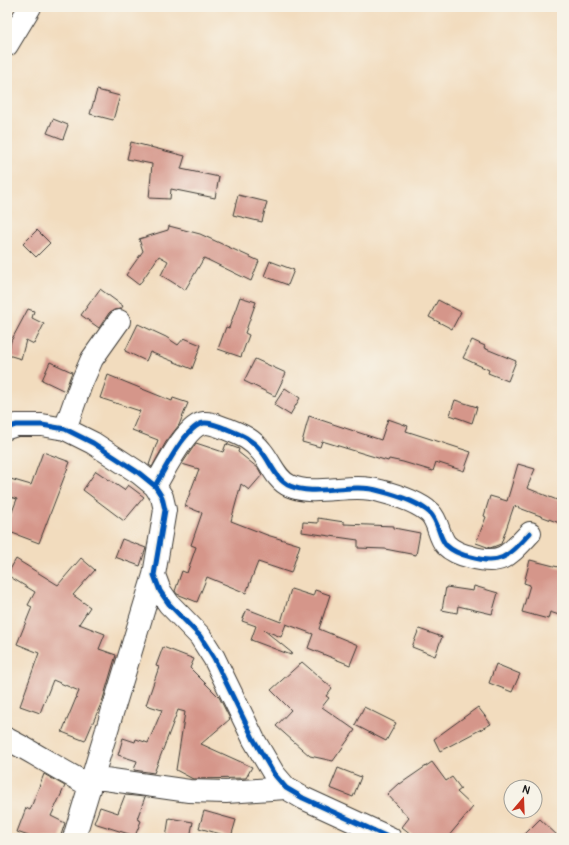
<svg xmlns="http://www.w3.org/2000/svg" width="569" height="845" font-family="Pangolin,sans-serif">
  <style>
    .building { fill: #d5968a }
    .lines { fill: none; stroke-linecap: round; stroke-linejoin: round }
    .minor-casing { stroke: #3c3934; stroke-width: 24 }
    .minor { stroke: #fff; stroke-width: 22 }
    .cycleway-casing { stroke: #f7f3e8; stroke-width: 8 }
    .cycleway { stroke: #0057b8; stroke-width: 5 }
  </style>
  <rect width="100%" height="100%" fill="#f7f3e8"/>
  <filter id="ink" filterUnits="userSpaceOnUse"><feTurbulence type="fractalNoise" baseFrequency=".025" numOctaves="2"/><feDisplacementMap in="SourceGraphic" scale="8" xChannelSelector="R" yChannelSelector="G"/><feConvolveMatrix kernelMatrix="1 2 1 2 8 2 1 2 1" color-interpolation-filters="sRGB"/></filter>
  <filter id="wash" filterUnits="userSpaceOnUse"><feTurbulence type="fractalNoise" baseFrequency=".012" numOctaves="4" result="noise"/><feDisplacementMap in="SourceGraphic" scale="16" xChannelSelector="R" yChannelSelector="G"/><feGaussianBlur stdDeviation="0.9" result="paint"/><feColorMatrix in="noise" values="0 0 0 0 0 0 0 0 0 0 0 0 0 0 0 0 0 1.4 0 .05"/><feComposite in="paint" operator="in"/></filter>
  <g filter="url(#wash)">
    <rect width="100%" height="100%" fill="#f2dcbe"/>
    <g id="blocks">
      <!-- building -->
      <path class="building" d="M 97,90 L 120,96 L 113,120 L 90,114 Z
        M 53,119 L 68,125 L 63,139 L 47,133 Z
        M 131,142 L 185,156 L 181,169 L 219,177 L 215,198 L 171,189 L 170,199 L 149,198 L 152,164 L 127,159 Z
        M 238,195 L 267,202 L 262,222 L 233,215 Z
        M 169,226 L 200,234 L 259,261 L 251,281 L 204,258 L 185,290 L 161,275 L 168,261 L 159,256 L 139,285 L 126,275 L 143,251 L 139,239 L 168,230 Z
        M 37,230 L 50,243 L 36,257 L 23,244 Z
        M 270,261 L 294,270 L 288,285 L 264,276 Z
        M 100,289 L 123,306 L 121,309 L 114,310 L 109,313 L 99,328 L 81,315 Z
        M 240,297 L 256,302 L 245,333 L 249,335 L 241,357 L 218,349 L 226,327 L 229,328 Z
        M 438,300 L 461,312 L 452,329 L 429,317 Z
        M 28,309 L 34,311 L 32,318 L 44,324 L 34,344 L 26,340 L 21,359 L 8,355 L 11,341 Z
        M 138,324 L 166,337 L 178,345 L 184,338 L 201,345 L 192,369 L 150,352 L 146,361 L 125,351 Z
        M 472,340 L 485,346 L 484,348 L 516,361 L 508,381 L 488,373 L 489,370 L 463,358 Z
        M 255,359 L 286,373 L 275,396 L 244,381 Z
        M 50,362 L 72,372 L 65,391 L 42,380 Z
        M 108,375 L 172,401 L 173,398 L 188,403 L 179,425 L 166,442 L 152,467 L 149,465 L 158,440 L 132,430 L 140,411 L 100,398 Z
        M 285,388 L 300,398 L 290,415 L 274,405 Z
        M 455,400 L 477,407 L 472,423 L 450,415 Z
        M 309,416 L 381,440 L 388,419 L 408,426 L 406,431 L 471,452 L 464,471 L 436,462 L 433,471 L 403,462 L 389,459 L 388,461 L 322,441 L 320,447 L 302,442 Z
        M 196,443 L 223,452 L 226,444 L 239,449 L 238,452 L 258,468 L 262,475 L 249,490 L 241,484 L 231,521 L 267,535 L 300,545 L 291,573 L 258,562 L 246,593 L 207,577 L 197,602 L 177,594 L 175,591 L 182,571 L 187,573 L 196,547 L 191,545 L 202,513 L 185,506 L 199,469 L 182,464 Z
        M 43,452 L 70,462 L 39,543 L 7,531 L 7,525 L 17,499 L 7,496 L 7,478 L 31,485 Z
        M 518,464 L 535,469 L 527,488 L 562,502 L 562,524 L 514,506 L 501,544 L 490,548 L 476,543 L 486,517 L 484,516 L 490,496 L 507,501 Z
        M 96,471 L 124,490 L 128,485 L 144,497 L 124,521 L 83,490 Z
        M 318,518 L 344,522 L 344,524 L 394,526 L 394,528 L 420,533 L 416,555 L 385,549 L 358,548 L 358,540 L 302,532 L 303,522 L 318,523 Z
        M 122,539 L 146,548 L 140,566 L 115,557 Z
        M 81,558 L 95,570 L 73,595 L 90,607 L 79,624 L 105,634 L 99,649 L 116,655 L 103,699 L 85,741 L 62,732 L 79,691 L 53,680 L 40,713 L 20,706 L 39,653 L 17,644 L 32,607 L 28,605 L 35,592 L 7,575 L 16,559 L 58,585 Z
        M 530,560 L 562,568 L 562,616 L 550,612 L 548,619 L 522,612 L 530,585 L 524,583 Z
        M 474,586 L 498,593 L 492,614 L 458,606 L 457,613 L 442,610 L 446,587 L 473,591 Z
        M 291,589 L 313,596 L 315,590 L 330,595 L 319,629 L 358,645 L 350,665 L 308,648 L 313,634 L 286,624 L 281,637 L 264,630 L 292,653 L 291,655 L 251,640 L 256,626 L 242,621 L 247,609 L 281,622 Z
        M 419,629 L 442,637 L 435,656 L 412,647 Z
        M 163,647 L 194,659 L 190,668 L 219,697 L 230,719 L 201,744 L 252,767 L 246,778 L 193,779 L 176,770 L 185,712 L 178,710 L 154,773 L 134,770 L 137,761 L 118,755 L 123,738 L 135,742 L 136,739 L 148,743 L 162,710 L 146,705 L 159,667 L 156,666 Z
        M 302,662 L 332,688 L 326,696 L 329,698 L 322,707 L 355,730 L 333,761 L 310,756 L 276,726 L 291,710 L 271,690 Z
        M 496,664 L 520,674 L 512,692 L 489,683 Z
        M 364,707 L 396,723 L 386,741 L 355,725 Z
        M 478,707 L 491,724 L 440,751 L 434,739 Z
        M 432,762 L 446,781 L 452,777 L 461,789 L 457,792 L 473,807 L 447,838 L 416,838 L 402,827 L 409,818 L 387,794 L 399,783 L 400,784 Z
        M 338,768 L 361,777 L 353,797 L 330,788 Z
        M 44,774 L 65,786 L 51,816 L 65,823 L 60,838 L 34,838 L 17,832 L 26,808 L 30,810 Z
        M 125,795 L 145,797 L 137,819 L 141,821 L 135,836 L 94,823 L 100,807 L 118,813 Z
        M 204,811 L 236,820 L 231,837 L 199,828 Z
        M 169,818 L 193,822 L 190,838 L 166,838 Z
        M 540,819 L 560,838 L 521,838 Z"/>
    </g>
  </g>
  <g filter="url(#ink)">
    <use href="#blocks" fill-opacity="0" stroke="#3c3934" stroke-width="1"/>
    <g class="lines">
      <defs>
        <path id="minor" d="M 7,45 L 30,7
          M 7,428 L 16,425 L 42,425 L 65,429 L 93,443 L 139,473 L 155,486 L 162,497 L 165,510 L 154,575 L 160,591 L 169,604 L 200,636 L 214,658 L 254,740 L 274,774 L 286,788 L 303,798 L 390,838
          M 65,429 L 81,384 L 92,359 L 119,321
          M 155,486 C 164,471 186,425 204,423 C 212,422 220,427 227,429 C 242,435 252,439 262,452 C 271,463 276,480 290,486 C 315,497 351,482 380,491 C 396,495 418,502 430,513 C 439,522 438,536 446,545 C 453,552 462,555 471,557 C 502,566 509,555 530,533
          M 7,739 C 35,753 61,771 89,785
          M 91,777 L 189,791 L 226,792 L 286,788
          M 74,838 L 154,575"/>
      </defs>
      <!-- minor casing -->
      <use href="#minor" class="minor-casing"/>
      <!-- minor -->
      <use href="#minor" class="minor"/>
      <defs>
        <path id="cycleway" d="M 7,428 L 16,425 L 42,425 L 65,429 L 93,443 L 139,473 L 155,486 L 162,497 L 165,510 L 154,575 L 160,591 L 169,604 L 200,636 L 214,658 L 254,740 L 274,774 L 286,788 L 303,798 L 390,838
          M 155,486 C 164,471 186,425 204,423 C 212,422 220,427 227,429 C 242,435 252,439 262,452 C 271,463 276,480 290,486 C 315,497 351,482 380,491 C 396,495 418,502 430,513 C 439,522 438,536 446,545 C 453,552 462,555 471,557 C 502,566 509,555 530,533"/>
      </defs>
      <!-- cycleway casing -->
      <use href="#cycleway" class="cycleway-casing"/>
      <!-- cycleway -->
      <use href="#cycleway" class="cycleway"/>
    </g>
  </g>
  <!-- margin -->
  <rect width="569" height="845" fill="none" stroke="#f7f3e8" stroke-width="24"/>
  <!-- north arrow -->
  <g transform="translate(523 799) rotate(19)"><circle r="19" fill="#f7f3e8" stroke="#9f9d96"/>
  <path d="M0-3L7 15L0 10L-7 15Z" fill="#c8321e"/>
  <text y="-6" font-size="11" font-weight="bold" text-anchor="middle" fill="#1c1c1c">N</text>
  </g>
</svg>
